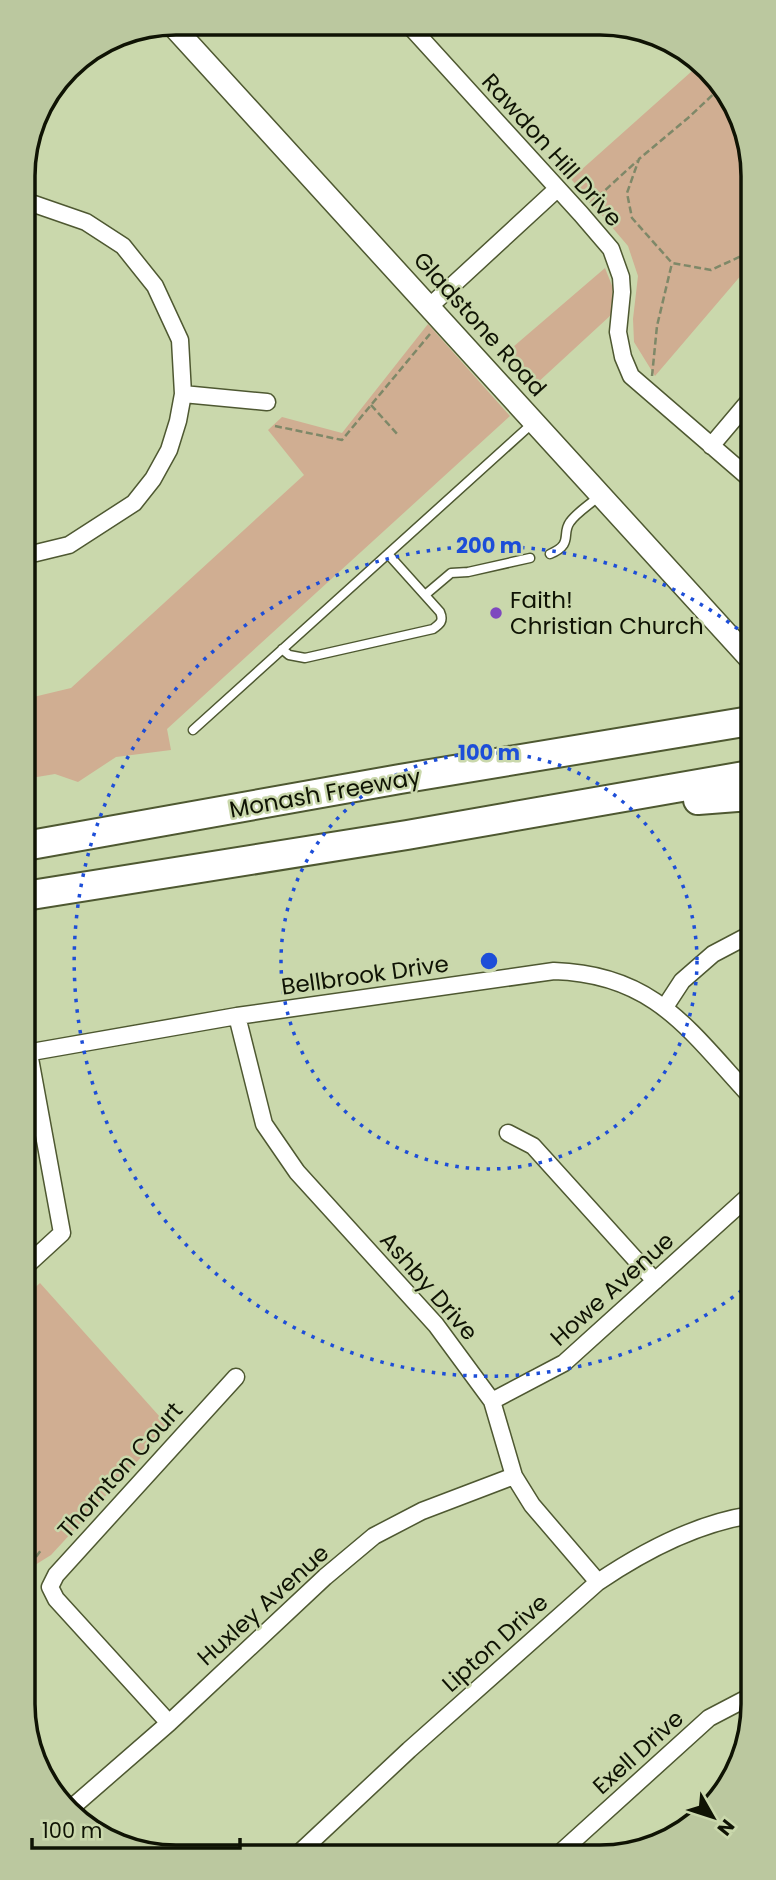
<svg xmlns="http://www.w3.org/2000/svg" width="776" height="1880" font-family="Poppins,sans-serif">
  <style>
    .green { fill: #d0ae92 }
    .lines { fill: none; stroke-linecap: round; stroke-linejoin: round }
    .service-casing { stroke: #4e5831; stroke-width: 11 }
    .minor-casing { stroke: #4e5831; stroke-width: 19 }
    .secondary-casing { stroke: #4e5831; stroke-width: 24 }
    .motorway-casing { stroke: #4e5831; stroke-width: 32 }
    .path { stroke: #7e8868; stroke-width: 2.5; stroke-dasharray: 7 3.5; stroke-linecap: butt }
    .service { stroke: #fff; stroke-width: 8 }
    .minor { stroke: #fff; stroke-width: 16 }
    .secondary { stroke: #fff; stroke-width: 21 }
    .motorway { stroke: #fff; stroke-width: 28 }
    .ring { fill: none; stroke: #1d4ed8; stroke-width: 3.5; stroke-dasharray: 3.5 7 }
    .poi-dot { fill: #7e48bf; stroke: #cad8ac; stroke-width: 2.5 }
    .labels { text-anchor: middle; stroke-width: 5; stroke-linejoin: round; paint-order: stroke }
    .street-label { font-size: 23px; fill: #0f1304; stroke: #cad8ac }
    .poi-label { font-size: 23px; fill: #0f1304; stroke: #cad8ac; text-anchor: start }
    .rim { fill: none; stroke: #0f1304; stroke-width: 3.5 }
    .centre { fill: #1d4ed8; stroke: #cad8ac; stroke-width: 3.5 }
    .ring-label { font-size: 21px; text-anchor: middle; font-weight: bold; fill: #1d4ed8; stroke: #cad8ac; stroke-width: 5; stroke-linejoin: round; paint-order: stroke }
  </style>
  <rect width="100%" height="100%" fill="#cad8ac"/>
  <!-- green -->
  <path class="green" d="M 701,63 L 708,67 L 748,137 L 749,266 L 655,376 L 634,342 L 633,319 L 638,276 L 628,246 L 571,179 Z
    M 605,268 L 613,288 L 611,315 L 535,385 L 506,353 Z
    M 428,324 L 510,416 L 167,729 L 171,750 L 116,757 L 78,782 L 55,774 L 25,779 L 25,699 L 71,688 L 304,475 L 268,430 L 282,417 L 342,433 Z
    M 40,1283 L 169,1427 L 51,1555 L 27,1570 L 27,1295 Z"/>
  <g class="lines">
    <defs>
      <path id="service" d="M 550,554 C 574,544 561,534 570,522 C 577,512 591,504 600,495
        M 425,595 L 451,573 L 468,572 L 530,558
        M 282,649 L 289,655 L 305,658 L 433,629 C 440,624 444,621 440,612 L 388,554
        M 193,730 L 534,422"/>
      <path id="minor" d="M 408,24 L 581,214 L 611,249 L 621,277 L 622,292 L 618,332 L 623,357 L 631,376 L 749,478
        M 23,205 L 34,204 L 86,222 L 123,246 L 155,286 L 180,340 L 183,394 L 178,421 L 169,450 L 153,479 L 134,503 L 69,545 L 36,553 L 24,553
        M 429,307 L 557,189
        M 183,394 L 267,402
        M 711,446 L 749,401
        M 665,1007 L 682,981 L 713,954 L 751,934
        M 237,1016 L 264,1124 L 297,1172 L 436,1325 L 492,1401 L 514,1476 L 532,1505 L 598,1582
        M 26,1053 L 237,1016 L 554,971 C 654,974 689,1030 751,1097
        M 508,1133 L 533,1146 L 655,1281
        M 26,1266 L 62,1233 L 29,1053
        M 492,1401 L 564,1363 L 751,1194
        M 169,1723 L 56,1599 L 50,1587 L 56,1575 L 236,1377
        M 69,1810 L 169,1723 L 325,1577 L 374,1536 L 422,1511 L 514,1476
        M 561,1852 L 709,1718 L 753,1695
        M 298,1854 L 409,1750 L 598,1582 C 644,1551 696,1523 752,1515"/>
      <path id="secondary" d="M 171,24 L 750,659"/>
      <path id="motorway" d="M 698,800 L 750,796
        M 25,846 L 400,779 L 750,721
        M 25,896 L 407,835 L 750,775"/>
    </defs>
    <!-- service casing -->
    <use href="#service" class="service-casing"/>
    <!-- minor casing -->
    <use href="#minor" class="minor-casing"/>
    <!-- secondary casing -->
    <use href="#secondary" class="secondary-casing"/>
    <!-- motorway casing -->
    <use href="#motorway" class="motorway-casing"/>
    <!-- path -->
    <path class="path" d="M 720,88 L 688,118 L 639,159 L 627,193 L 632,218 L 672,263 L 711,270 L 748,253
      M 590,204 L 637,161
      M 652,376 L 657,326 L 672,263
      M 371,405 L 399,436
      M 275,426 L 342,440 L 430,334
      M 34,1567 L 35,1558 L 42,1549"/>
    <!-- service -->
    <use href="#service" class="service"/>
    <!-- minor -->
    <use href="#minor" class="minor"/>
    <!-- secondary -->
    <use href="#secondary" class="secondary"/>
    <!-- motorway -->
    <use href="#motorway" class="motorway"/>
  </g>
  <!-- distance rings -->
  <g class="ring">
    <circle cx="489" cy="961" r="208"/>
    <path d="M750 1284A415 415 0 1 1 747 636"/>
  </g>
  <!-- markers -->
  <circle class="poi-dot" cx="496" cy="613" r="7"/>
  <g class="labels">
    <!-- street labels -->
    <g class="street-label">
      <text transform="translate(552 150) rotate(48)" y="8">Rawdon Hill Drive</text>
      <text transform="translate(480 324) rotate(48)" y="8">Gladstone Road</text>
      <text transform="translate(325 793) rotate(-10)" y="8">Monash Freeway</text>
      <text transform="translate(365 975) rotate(-8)" y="8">Bellbrook Drive</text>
      <text transform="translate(429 1286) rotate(49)" y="8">Ashby Drive</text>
      <text transform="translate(612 1289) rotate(-42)" y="8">Howe Avenue</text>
      <text transform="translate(120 1470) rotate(-48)" y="8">Thornton Court</text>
      <text transform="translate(263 1605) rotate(-42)" y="8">Huxley Avenue</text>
      <text transform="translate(495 1643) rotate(-42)" y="8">Lipton Drive</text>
      <text transform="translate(638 1752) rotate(-42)" y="8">Exell Drive</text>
    </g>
    <!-- poi labels -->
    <g class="poi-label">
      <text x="510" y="608">Faith!<tspan x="510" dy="26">Christian Church</tspan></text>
    </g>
  </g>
  <!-- crop -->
  <path d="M0 0H776V1880H0ZM176 35H600A141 141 0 0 1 741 176V1704A141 141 0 0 1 600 1845H176A141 141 0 0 1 35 1704V176A141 141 0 0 1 176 35Z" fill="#bbc89f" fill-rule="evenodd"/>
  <path class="rim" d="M176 35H600A141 141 0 0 1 741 176V1704A141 141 0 0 1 600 1845H176A141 141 0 0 1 35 1704V176A141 141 0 0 1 176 35Z"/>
  <circle cx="489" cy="961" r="10" class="centre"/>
  <g class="ring-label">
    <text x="489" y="553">200 m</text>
    <text x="489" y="760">100 m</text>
  </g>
  <!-- north arrow -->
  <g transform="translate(713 1817) rotate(129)" stroke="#cad8ac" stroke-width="5" paint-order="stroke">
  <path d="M0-5L12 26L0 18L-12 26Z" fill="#0f1304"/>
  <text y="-10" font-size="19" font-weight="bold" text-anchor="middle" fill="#0f1304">N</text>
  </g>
  <!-- scale -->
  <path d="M32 1838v10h208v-10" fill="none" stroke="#0f1304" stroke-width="3.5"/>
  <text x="42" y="1838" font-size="21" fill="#0f1304" stroke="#cad8ac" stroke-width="5" paint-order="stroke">100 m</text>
</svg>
